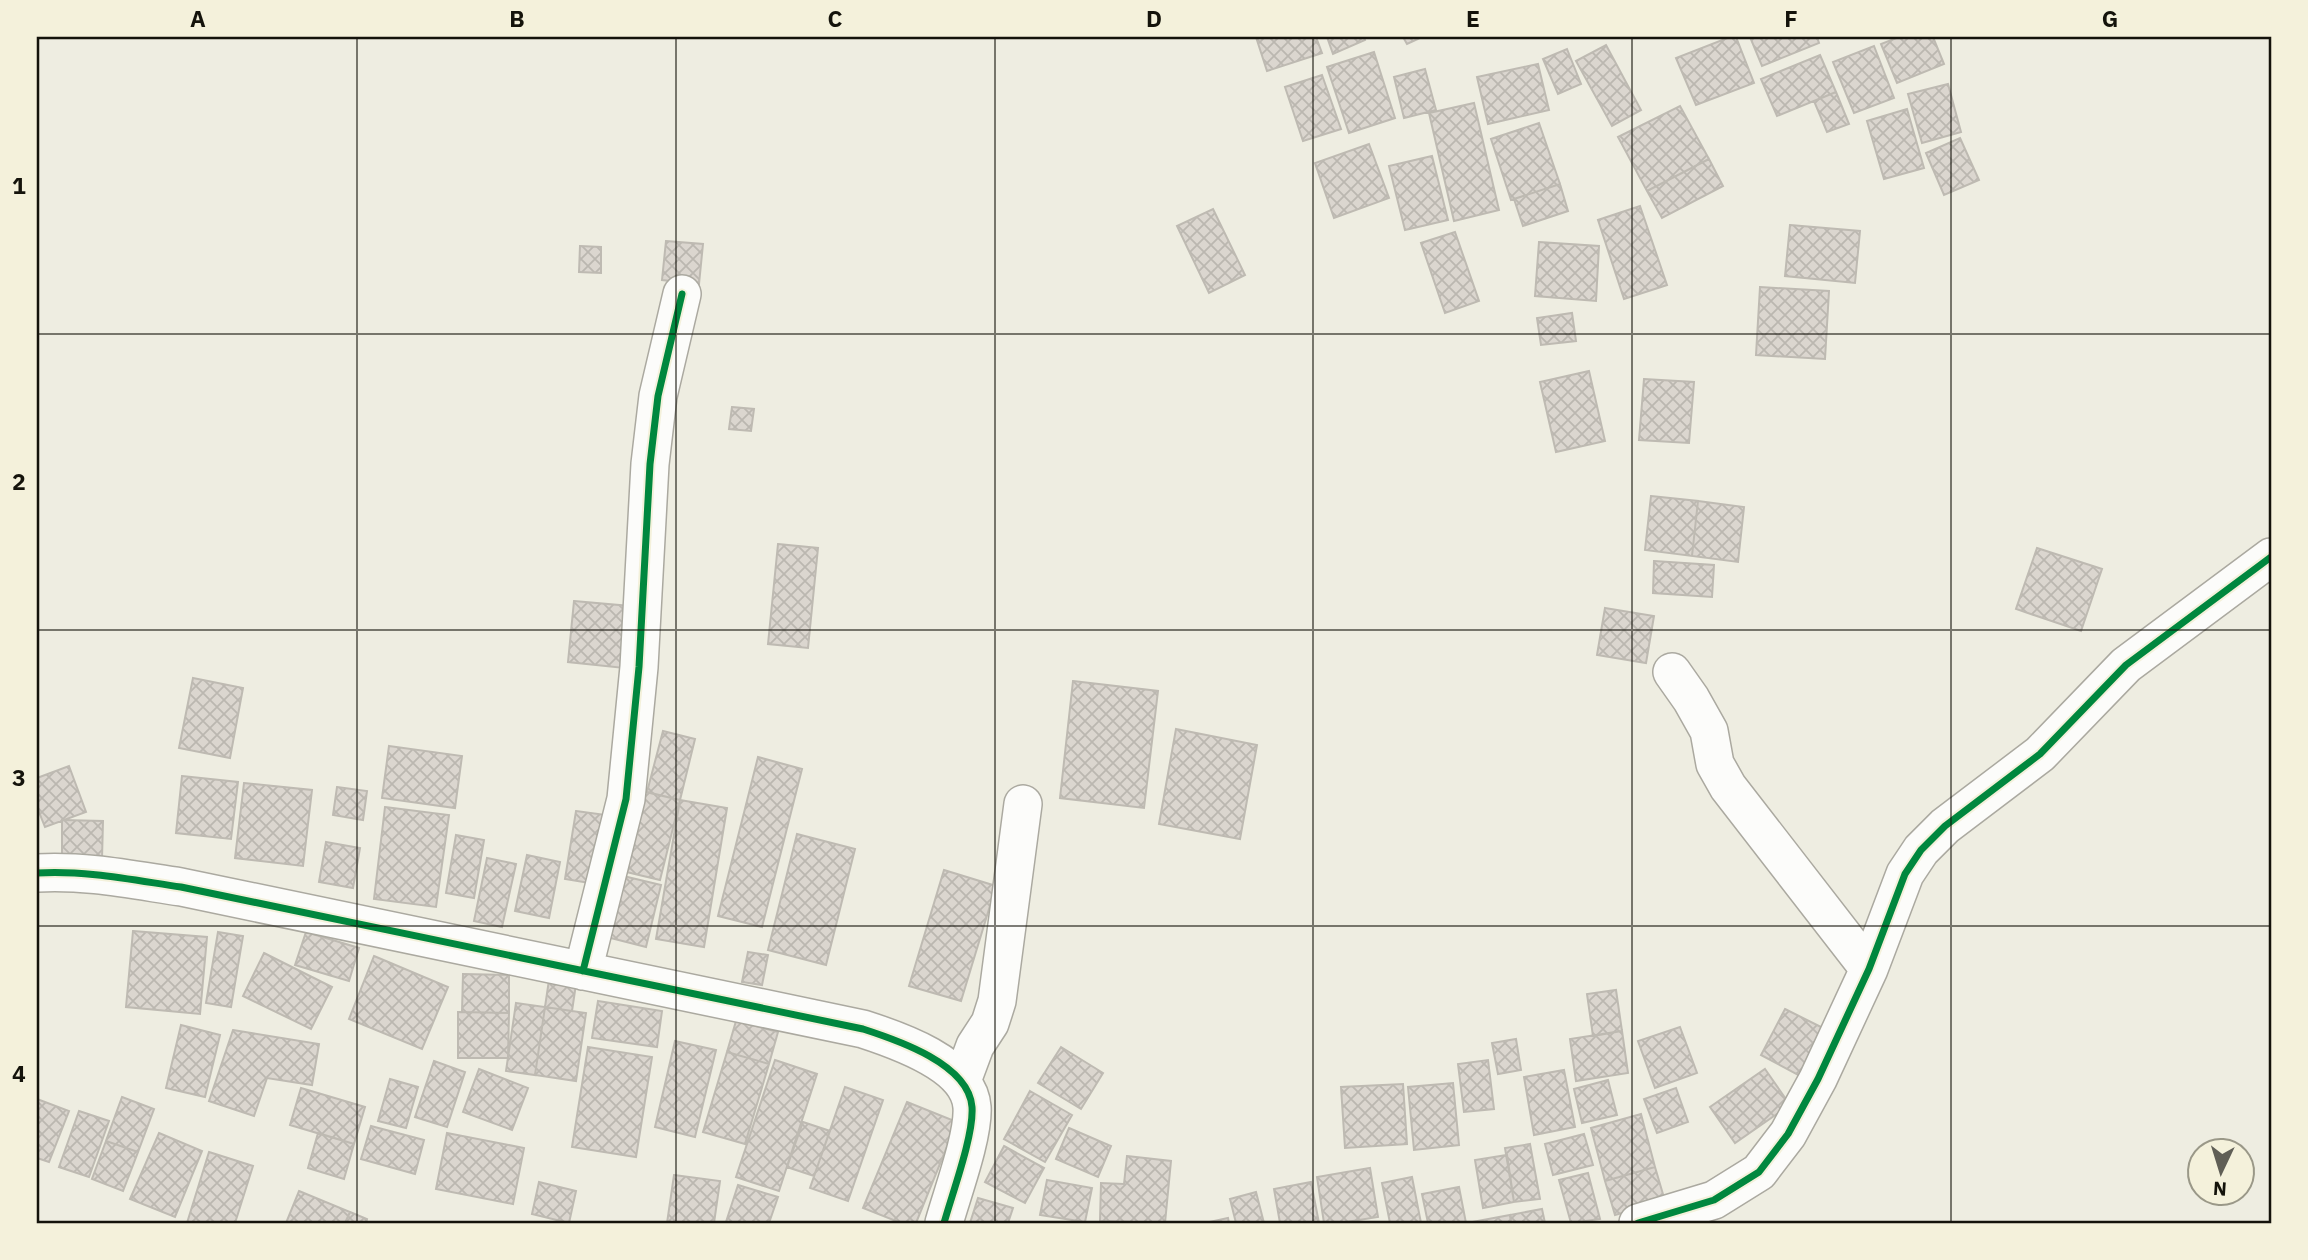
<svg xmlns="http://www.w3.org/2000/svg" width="2308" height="1260" font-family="'IBM Plex Sans',sans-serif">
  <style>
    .building { fill: url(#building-cross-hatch); stroke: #bebab2; stroke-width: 2 }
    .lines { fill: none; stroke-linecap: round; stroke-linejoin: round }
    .minor-casing { stroke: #aba9a0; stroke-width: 40 }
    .minor { stroke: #fcfcfa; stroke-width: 37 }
    .cycleway-casing { stroke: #f4f1db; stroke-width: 11 }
    .cycleway { stroke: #00873e; stroke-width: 7 }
    .grid { fill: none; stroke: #14130b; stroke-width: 2; stroke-opacity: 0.55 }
    .neatline { fill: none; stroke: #14130b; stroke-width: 2.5 }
    .grid-label { font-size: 23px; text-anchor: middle; font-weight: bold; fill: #14130b }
  </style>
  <defs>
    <pattern id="building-cross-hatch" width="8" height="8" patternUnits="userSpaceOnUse" patternTransform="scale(1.75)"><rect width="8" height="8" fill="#dbd6cf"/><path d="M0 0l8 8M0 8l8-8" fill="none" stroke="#bbb7b0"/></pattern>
  </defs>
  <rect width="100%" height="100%" fill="#eeede1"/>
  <!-- building -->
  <path class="building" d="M 1256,37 L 1316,37 L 1322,53 L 1267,71 Z
    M 1327,37 L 1364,37 L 1365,40 L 1333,54 Z
    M 1403,37 L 1422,37 L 1407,44 Z
    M 1730,37 L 1736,37 L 1754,83 L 1696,105 L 1676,58 Z
    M 1750,37 L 1817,37 L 1819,43 L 1762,66 Z
    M 1899,37 L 1933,37 L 1944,64 L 1897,83 L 1881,44 Z
    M 1606,45 L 1641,110 L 1612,126 L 1576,61 Z
    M 1874,46 L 1894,98 L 1854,113 L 1833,62 Z
    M 1567,49 L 1581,84 L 1558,94 L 1543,59 Z
    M 1374,52 L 1395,118 L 1349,133 L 1327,67 Z
    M 1820,55 L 1836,92 L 1777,116 L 1761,79 Z
    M 1538,64 L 1549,110 L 1488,124 L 1477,77 Z
    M 1425,69 L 1436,110 L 1404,118 L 1394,77 Z
    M 1322,75 L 1341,129 L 1303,141 L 1285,87 Z
    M 1948,84 L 1961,132 L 1922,143 L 1908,94 Z
    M 1836,92 L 1849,124 L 1827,132 L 1814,101 Z
    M 1474,103 L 1499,210 L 1454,221 L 1429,113 Z
    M 1680,106 L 1709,159 L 1647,191 L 1618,137 Z
    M 1907,109 L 1924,168 L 1884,179 L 1867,121 Z
    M 1539,123 L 1560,184 L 1511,200 L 1491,139 Z
    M 1960,138 L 1979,180 L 1944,195 L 1926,153 Z
    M 1369,144 L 1389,198 L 1334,218 L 1315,163 Z
    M 1432,156 L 1448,220 L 1405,230 L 1389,166 Z
    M 1709,159 L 1723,186 L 1662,218 L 1647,191 Z
    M 1560,184 L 1568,211 L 1523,226 L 1514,199 Z
    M 1640,206 L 1667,285 L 1624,299 L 1598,220 Z
    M 1213,209 L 1245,275 L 1209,293 L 1177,226 Z
    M 1790,225 L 1860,231 L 1855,283 L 1785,276 Z
    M 1455,232 L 1479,301 L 1445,313 L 1421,243 Z
    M 666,241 L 703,244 L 699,284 L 662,280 Z
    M 1539,242 L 1599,246 L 1596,301 L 1535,296 Z
    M 580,246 L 601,247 L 601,273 L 579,272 Z
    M 1760,287 L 1829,291 L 1825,359 L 1756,355 Z
    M 1572,313 L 1576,341 L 1541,345 L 1537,318 Z
    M 1589,371 L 1605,441 L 1556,452 L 1540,382 Z
    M 1644,379 L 1694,382 L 1689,443 L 1639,440 Z
    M 732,407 L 754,409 L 751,431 L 729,429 Z
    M 1651,496 L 1698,501 L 1692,556 L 1645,550 Z
    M 1698,501 L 1744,507 L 1738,562 L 1692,556 Z
    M 778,544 L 818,548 L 808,648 L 768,644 Z
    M 2037,548 L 2102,569 L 2081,631 L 2016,609 Z
    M 1654,561 L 1714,565 L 1712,597 L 1653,593 Z
    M 574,601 L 630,606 L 624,668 L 568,662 Z
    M 1605,608 L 1654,616 L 1646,663 L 1597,655 Z
    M 193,678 L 243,688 L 230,758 L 179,748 Z
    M 1073,681 L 1158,691 L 1144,808 L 1060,798 Z
    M 1176,729 L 1257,745 L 1240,839 L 1159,824 Z
    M 663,731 L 695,739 L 680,800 L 647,792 Z
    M 389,746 L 462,756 L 455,808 L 382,798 Z
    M 758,757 L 802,769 L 762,927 L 718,916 Z
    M 69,766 L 86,812 L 45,827 L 37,807 L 37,778 Z
    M 182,776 L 238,782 L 231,839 L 176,833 Z
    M 244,783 L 312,790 L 303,866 L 235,858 Z
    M 337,787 L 367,791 L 363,820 L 333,815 Z
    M 637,790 L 680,800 L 660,880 L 618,870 Z
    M 680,800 L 727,808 L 704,947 L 656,939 Z
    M 385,807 L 449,815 L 436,907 L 374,899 Z
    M 576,811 L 606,815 L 596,884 L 565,879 Z
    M 62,820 L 103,821 L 102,859 L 62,858 Z
    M 797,834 L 855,849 L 826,965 L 768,950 Z
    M 456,835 L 484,840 L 474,898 L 446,893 Z
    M 326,842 L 360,848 L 353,888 L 319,882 Z
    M 527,855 L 560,862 L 549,918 L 515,911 Z
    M 487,858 L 516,864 L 502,927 L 474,921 Z
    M 944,870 L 996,886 L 961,1001 L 909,986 Z
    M 615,874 L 661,885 L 646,947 L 599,935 Z
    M 133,931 L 207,937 L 200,1014 L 126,1007 Z
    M 218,932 L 243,936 L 231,1007 L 206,1003 Z
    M 306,932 L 359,948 L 349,981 L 295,965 Z
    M 748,952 L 768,955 L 762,985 L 742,982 Z
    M 264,953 L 332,987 L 311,1029 L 243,996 Z
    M 374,956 L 448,987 L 422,1049 L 349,1019 Z
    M 463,974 L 509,975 L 509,1013 L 462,1012 Z
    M 549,980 L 576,984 L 572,1011 L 545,1007 Z
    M 1616,990 L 1622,1031 L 1593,1036 L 1587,994 Z
    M 598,1001 L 662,1011 L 657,1047 L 592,1038 Z
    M 516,1003 L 545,1007 L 535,1075 L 506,1071 Z
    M 545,1007 L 586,1013 L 576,1081 L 535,1075 Z
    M 1785,1009 L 1825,1029 L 1800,1076 L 1761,1055 Z
    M 458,1012 L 509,1013 L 508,1058 L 458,1058 Z
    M 736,1021 L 778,1032 L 769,1064 L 727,1052 Z
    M 181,1025 L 220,1035 L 205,1097 L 166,1088 Z
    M 1680,1027 L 1697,1073 L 1655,1088 L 1638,1041 Z
    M 233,1030 L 319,1044 L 312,1085 L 267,1078 L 254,1116 L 209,1101 Z
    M 1622,1031 L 1628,1073 L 1576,1081 L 1570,1039 Z
    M 1516,1039 L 1521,1070 L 1498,1074 L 1492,1043 Z
    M 675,1041 L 716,1050 L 695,1137 L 655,1127 Z
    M 588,1047 L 652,1057 L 636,1157 L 572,1147 Z
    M 1061,1047 L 1103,1073 L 1081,1109 L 1038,1083 Z
    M 727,1052 L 769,1064 L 745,1144 L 703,1132 Z
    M 775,1060 L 817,1074 L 779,1191 L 736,1177 Z
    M 1488,1060 L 1494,1109 L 1464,1112 L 1458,1064 Z
    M 434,1061 L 465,1072 L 447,1127 L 415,1117 Z
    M 479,1069 L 528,1088 L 512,1130 L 463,1112 Z
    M 1765,1069 L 1790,1105 L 1735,1143 L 1710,1107 Z
    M 1564,1070 L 1575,1127 L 1534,1135 L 1524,1077 Z
    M 390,1079 L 418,1087 L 406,1128 L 378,1121 Z
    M 1608,1080 L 1617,1115 L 1582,1123 L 1574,1089 Z
    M 1453,1083 L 1459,1145 L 1414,1150 L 1408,1087 Z
    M 1403,1084 L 1407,1144 L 1345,1148 L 1341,1087 Z
    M 845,1087 L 883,1100 L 848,1201 L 810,1188 Z
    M 301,1088 L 365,1107 L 354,1144 L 290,1125 Z
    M 1676,1088 L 1688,1122 L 1657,1133 L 1644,1099 Z
    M 1030,1091 L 1072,1115 L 1045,1162 L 1004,1139 Z
    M 122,1097 L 154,1109 L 138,1152 L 106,1141 Z
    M 37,1099 L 69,1111 L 49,1162 L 37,1158 Z
    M 907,1102 L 957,1122 L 916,1223 L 901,1223 L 863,1208 Z
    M 79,1111 L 109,1121 L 89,1177 L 59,1167 Z
    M 1641,1114 L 1655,1167 L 1605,1181 L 1591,1128 Z
    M 803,1122 L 830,1131 L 814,1176 L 787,1167 Z
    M 371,1126 L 424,1140 L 415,1174 L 361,1159 Z
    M 1069,1128 L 1111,1146 L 1098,1177 L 1056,1159 Z
    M 159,1133 L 202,1151 L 175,1217 L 130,1199 Z
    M 318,1133 L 354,1144 L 344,1179 L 308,1168 Z
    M 447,1133 L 524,1148 L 513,1204 L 436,1189 Z
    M 1584,1134 L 1593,1165 L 1553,1175 L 1545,1144 Z
    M 106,1141 L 138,1152 L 123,1191 L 92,1179 Z
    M 1530,1144 L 1540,1199 L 1514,1202 L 1505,1148 Z
    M 1004,1146 L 1044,1168 L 1025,1203 L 985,1182 Z
    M 209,1152 L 253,1166 L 235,1223 L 187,1223 Z
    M 1507,1155 L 1514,1202 L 1483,1208 L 1475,1160 Z
    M 1127,1156 L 1171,1161 L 1165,1223 L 1100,1221 L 1101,1183 L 1124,1184 Z
    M 1655,1167 L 1665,1201 L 1615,1215 L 1605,1181 Z
    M 1370,1168 L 1378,1217 L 1340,1223 L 1324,1223 L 1317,1177 Z
    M 1588,1173 L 1600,1219 L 1571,1223 L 1559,1180 Z
    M 674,1175 L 720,1181 L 714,1223 L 667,1223 Z
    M 1412,1177 L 1421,1223 L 1390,1223 L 1382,1183 Z
    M 1047,1180 L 1092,1188 L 1085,1222 L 1040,1215 Z
    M 539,1182 L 576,1191 L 569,1223 L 532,1214 Z
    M 1311,1182 L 1319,1223 L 1280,1223 L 1274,1189 Z
    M 738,1185 L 778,1197 L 769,1223 L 726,1222 Z
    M 1459,1187 L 1466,1223 L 1428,1223 L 1422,1194 Z
    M 299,1191 L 350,1212 L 345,1223 L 286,1223 Z
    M 1256,1192 L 1264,1223 L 1236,1223 L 1230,1199 Z
    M 978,1198 L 1013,1208 L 1008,1223 L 970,1223 Z
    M 1542,1209 L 1545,1223 L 1511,1223 L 1510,1215 Z
    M 350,1212 L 367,1219 L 366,1223 L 345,1223 Z
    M 1510,1215 L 1511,1223 L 1467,1223 Z
    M 1228,1218 L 1229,1223 L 1205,1223 Z"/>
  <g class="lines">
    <defs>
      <path id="minor" d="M 1672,672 L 1691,699 L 1709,731 L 1715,764 L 1728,787 L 1869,969
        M 37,873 C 85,870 133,880 181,887 L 863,1029 C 897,1040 969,1064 972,1107 C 974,1135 952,1194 944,1223
        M 583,971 L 626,799 L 639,667 L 650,464 L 658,396 L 682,294
        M 962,1081 L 975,1046 L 990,1023 L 997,1001 L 1023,804
        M 1638,1223 L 1714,1200 L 1759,1172 L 1788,1134 L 1818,1079 L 1869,969 L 1905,874 L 1921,850 L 1945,826 L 2040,754 L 2126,665 L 2271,557"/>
    </defs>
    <!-- minor casing -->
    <use href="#minor" class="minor-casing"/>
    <!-- minor -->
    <use href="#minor" class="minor"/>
    <defs>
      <path id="cycleway" d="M 37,873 C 85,870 133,880 181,887 L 863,1029 C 897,1040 969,1064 972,1107 C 974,1135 952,1194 944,1223
        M 583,971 L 626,799 L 639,667 L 650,464 L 658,396 L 682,294
        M 1638,1223 L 1714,1200 L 1759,1172 L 1788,1134 L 1818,1079 L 1869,969 L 1905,874 L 1921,850 L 1945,826 L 2040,754 L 2126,665 L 2271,557"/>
    </defs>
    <!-- cycleway casing -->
    <use href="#cycleway" class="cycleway-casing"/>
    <!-- cycleway -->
    <use href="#cycleway" class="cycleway"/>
  </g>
  <!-- grid -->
  <path class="grid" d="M 357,37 L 357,1223M 676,37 L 676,1223M 995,37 L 995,1223M 1313,37 L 1313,1223M 1632,37 L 1632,1223M 1951,37 L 1951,1223M 37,334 L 2271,334M 37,630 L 2271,630M 37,926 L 2271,926"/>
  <!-- border -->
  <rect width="2308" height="1260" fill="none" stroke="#f4f1db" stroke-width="77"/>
  <!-- north arrow -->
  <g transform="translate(2221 1172) rotate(184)"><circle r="33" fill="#f4f1db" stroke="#9a9888" stroke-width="2"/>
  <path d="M0-5L12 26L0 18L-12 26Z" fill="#605f56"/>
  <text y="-10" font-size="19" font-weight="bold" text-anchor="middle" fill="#14130b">N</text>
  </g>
  <rect x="38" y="38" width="2232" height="1184" class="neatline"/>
  <g class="grid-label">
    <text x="198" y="27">A</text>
    <text x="517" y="27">B</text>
    <text x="835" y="27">C</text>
    <text x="1154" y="27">D</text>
    <text x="1473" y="27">E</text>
    <text x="1791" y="27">F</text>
    <text x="2110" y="27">G</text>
    <text x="19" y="194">1</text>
    <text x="19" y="490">2</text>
    <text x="19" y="786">3</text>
    <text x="19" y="1082">4</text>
  </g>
</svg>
